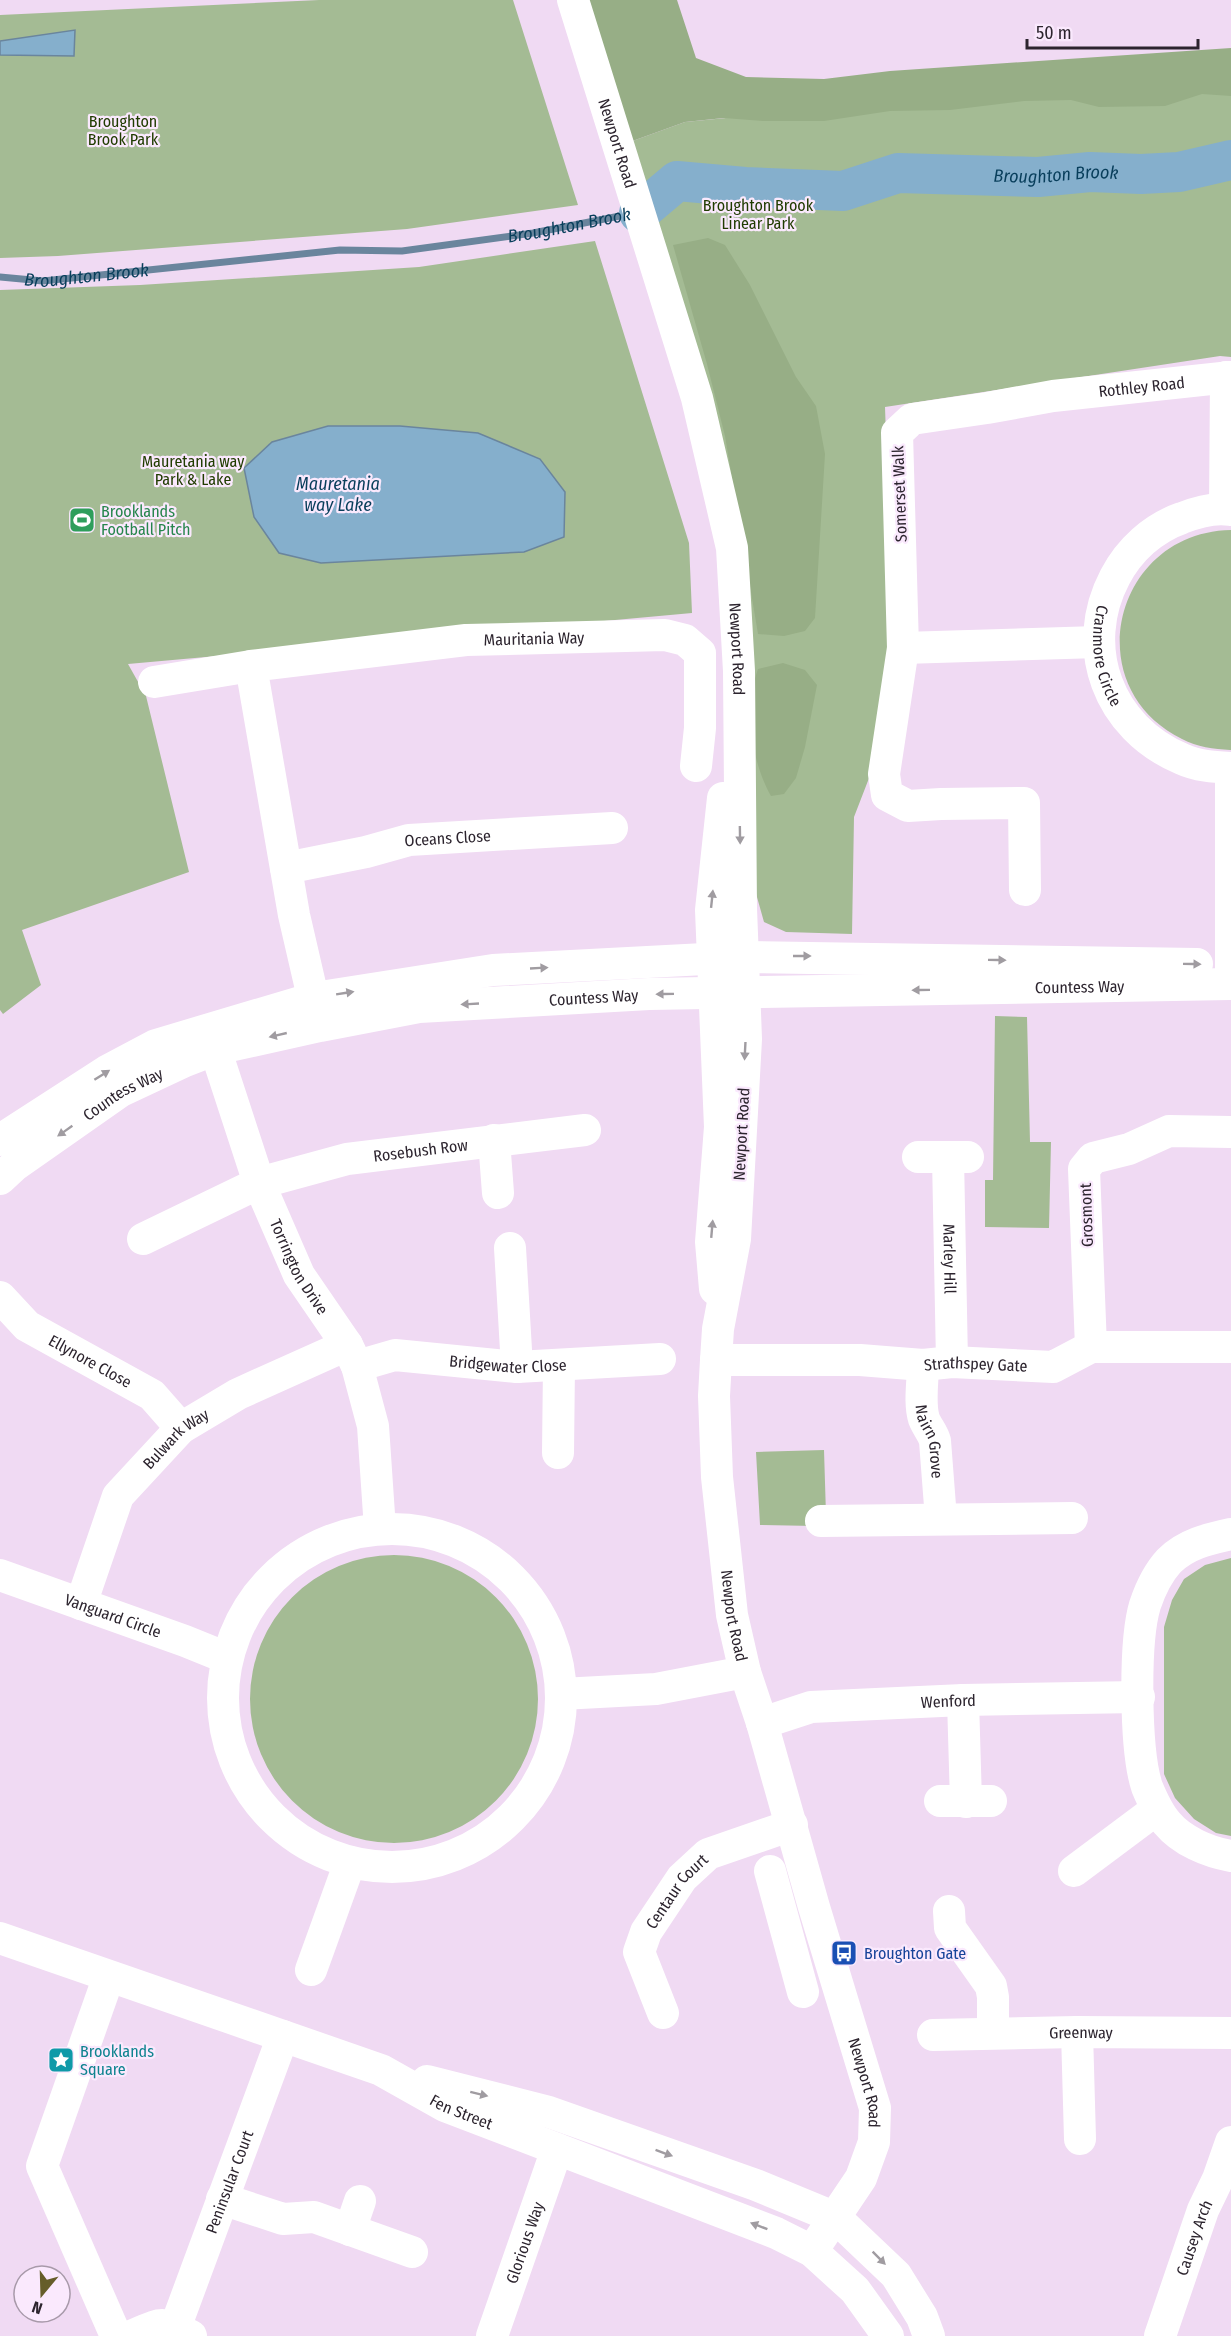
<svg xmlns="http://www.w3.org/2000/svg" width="1231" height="2336" font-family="'Fira Sans Condensed',sans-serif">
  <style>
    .green { fill: #a4bb94 }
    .forest { fill: #97ae86 }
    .water { fill: #85afcc; stroke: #6a859d; stroke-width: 1.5 }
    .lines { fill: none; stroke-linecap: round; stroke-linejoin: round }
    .stream { stroke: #6a859d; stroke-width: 7 }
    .river { stroke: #85afcc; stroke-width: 40 }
    .minor { stroke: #fff; stroke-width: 32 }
    .oneway { fill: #a09ca1 }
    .labels { text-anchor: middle; stroke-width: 4.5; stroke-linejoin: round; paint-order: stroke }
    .park-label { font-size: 16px; fill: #203c00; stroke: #fae9fd }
    .street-label { font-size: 16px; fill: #2c242e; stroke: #fae9fd }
    .leisure-label { font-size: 16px; fill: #27864d; stroke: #fae9fd; text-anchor: start }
    .transit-label { font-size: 16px; fill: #164399; stroke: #fae9fd; text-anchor: start }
    .culture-label { font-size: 16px; fill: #0d838f; stroke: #fae9fd; text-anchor: start }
    .water-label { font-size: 18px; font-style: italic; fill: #083e5b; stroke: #fae9fd }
  </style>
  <rect width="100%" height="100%" fill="#f0daf3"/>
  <!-- green -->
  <path class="green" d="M 319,0 L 513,0 L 578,205 L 407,229 L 58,256 L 0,258 L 0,15 Z
    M 1231,69 L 1231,357 L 1220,356 L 885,407 L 893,638 L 871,773 L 854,817 L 852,934 L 786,932 L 764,922 L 755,890 L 751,645 L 627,143 L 685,122 Z
    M 595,241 L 689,543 L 692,613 L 128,664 L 146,696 L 189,872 L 22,930 L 41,985 L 3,1014 L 0,1010 L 0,290 L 140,285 L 419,267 Z
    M 1231,530 L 1231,750 L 1230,750 C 1214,749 1197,747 1182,739 C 1076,687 1114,532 1231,530 Z
    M 995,1016 L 1027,1017 L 1030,1142 L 1051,1142 L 1049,1228 L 985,1227 L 985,1180 L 993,1180 Z
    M 824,1450 L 826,1515 L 815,1526 L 760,1525 L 756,1452 Z
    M250 1699a144 144 0 1 1 288 0a144 144 0 1 1-288 0Z
    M 1231,1558 L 1231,1836 L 1216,1833 L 1194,1819 L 1175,1798 L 1164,1774 L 1164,1627 L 1172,1600 L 1184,1579 L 1205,1565 Z"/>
  <!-- forest -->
  <path class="forest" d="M 585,0 L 677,0 L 696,58 L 746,77 L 824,79 L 890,71 L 1231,48 L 1231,96 L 1202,94 L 1165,106 L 1099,107 L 1071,100 L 1024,101 L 950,110 L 890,111 L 824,121 L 763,121 L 724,118 L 685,122 L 627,143 Z
    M 708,238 L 725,245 L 750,285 L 796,377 L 816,406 L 825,454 L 815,618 L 805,631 L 784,636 L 758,634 L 725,436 L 707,364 L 673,245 Z
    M 783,663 L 805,670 L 817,685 L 805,747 L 796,778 L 784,794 L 771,796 C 751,761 744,708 758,669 Z"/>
  <!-- water -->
  <path class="water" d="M 75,30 L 74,56 L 0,55 L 0,41 Z
    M 328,426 L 400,426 L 478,433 L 540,459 L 565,492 L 564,537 L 524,552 L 321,563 L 279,553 L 254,517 L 244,468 L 272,442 Z"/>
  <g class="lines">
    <!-- stream -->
    <path class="stream" id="s1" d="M 0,277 L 43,281 L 340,250 L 402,251 L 533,233 L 630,214"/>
    <!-- river -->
    <path class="river" id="s2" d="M 639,213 L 677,181 L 745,187 L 843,191 L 898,173 L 1038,177 L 1090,172 L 1141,174 L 1179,172 L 1231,160"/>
    <!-- minor -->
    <g class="minor">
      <path id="s3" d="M 573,0 L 697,398 L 732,548 L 739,671 L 741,908 L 746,1039 L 735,1239 L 718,1329 L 716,1360 L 714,1396 L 717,1477 L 732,1615 L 745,1672 L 762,1723 L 814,1907 L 875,2108 L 874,2142 L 861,2178 L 812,2251"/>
      <path d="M 1225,509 L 1226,377"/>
      <path id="s4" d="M 1231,510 C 1214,507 1197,512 1182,518 C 1153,528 1129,550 1115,577 C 1078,647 1108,728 1182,759 C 1197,766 1214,767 1231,768"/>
      <path d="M 903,648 L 1098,642"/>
      <path d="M 154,682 L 251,666"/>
      <path d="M 1231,768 L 1231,980"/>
      <path id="s5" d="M 286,868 L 366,852 L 409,840 L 612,828"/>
      <path id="s6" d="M 1025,890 L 1024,803 L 941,804 L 908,806 L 887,795 L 884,774 L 903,648 L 897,433 L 912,419 L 987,408 L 1053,396 L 1231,377"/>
      <path id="s7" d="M 318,1019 L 294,915 L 251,666 L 466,640 L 665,635 L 685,640 L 700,653 L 700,728 L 696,766"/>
      <path id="s8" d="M 209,1030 L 259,1183 L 299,1275 L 347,1345 L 357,1366 L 373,1426 L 380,1529"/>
      <path d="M 0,1140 L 107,1071 L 156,1045 L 314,998 L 493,970 L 743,957 L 1197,964"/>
      <path d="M 494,1140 L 498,1193"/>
      <path d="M 918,1157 L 968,1157"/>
      <path id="s9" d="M 948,1157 L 952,1362"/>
      <path id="s10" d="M 0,1179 L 14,1166 L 121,1091 L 185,1061 L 216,1049 L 320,1026 L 419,1007 L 649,994 L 1231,984"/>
      <path id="s11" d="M 143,1239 L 259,1183 L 347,1159 L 585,1130"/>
      <path d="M 510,1248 L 517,1367"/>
      <path d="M 715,1289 L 711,1242 L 720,1127 L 711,910 L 723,798"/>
      <path id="s12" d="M 0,1297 L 27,1326 L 152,1395 L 181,1428"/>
      <path d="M 1091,1347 L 1084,1169 L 1093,1158 L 1129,1149 L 1169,1131 L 1231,1132"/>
      <path id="s13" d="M 716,1360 L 860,1360 L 923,1365 L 952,1362 L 1053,1367 L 1091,1347 L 1231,1347"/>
      <path id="s14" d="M 923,1365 C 923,1381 919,1403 924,1419 C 927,1427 933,1433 935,1441 L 941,1519"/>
      <path id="s15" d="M 357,1366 L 395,1355 L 517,1367 L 660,1359"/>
      <path d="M 558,1453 L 559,1365"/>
      <path d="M 821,1521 L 1072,1518"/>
      <circle cx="392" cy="1698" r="169"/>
      <path d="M 1231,1534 C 1208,1539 1186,1544 1169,1561 C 1158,1573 1150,1590 1145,1605 C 1134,1641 1135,1751 1147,1787 C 1152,1799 1158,1813 1167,1823 C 1182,1841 1208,1852 1231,1856"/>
      <path id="s16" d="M 0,1575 L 185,1641 L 227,1658"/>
      <path id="s17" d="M 81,1604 L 118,1496 L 181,1428 L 238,1394 L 347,1345"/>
      <path d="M 561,1694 L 656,1689 L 745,1672"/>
      <path d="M 963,1700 L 966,1802"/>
      <path id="s18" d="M 762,1723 L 811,1707 L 963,1700 L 1139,1697"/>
      <path d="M 940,1801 L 991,1801"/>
      <path d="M 770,1871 L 803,1992"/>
      <path d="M 1074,1871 L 1157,1809"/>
      <path d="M 949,1911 L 950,1928 L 991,1986 L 993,1997 L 993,2033"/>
      <path id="s19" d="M 0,1938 L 381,2070 L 445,2106 L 776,2233 L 812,2251 L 855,2290 L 888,2336"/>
      <path d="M 311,1970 L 350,1862"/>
      <path d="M 104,1990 L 42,2166 L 116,2336"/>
      <path id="s20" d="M 663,2013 L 639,1952 L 646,1932 L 682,1878 L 708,1854 L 792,1825"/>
      <path d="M 1077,2032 L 1080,2139"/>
      <path id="s21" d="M 933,2035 L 1077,2032 L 1231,2033"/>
      <path d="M 427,2081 L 549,2112 L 756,2185 L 836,2218 L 896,2275 L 922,2317 L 929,2336"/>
      <path d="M 222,2199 L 283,2219 L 314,2217 L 412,2252"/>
      <path d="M 350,2230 L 360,2201"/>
      <path id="s22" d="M 175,2328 L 283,2036"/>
      <path d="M 131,2336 C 162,2323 160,2320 191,2336"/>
      <path id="s23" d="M 492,2336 L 557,2149"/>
      <path id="s24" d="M 1160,2336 L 1203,2210 L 1218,2179 L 1231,2142"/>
    </g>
  </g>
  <!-- one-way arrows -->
  <defs><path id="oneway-solid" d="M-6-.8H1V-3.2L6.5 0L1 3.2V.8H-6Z" transform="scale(1.5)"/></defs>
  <g class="oneway">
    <use href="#oneway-solid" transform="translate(740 835) rotate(89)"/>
    <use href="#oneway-solid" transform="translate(712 899) rotate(-84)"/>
    <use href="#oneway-solid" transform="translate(802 956)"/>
    <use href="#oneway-solid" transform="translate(997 960) rotate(1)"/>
    <use href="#oneway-solid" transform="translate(1192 964) rotate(1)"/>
    <use href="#oneway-solid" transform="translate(539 968) rotate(-3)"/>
    <use href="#oneway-solid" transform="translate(921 990) rotate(179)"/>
    <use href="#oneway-solid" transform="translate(345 993) rotate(-9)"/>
    <use href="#oneway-solid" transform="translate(665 994) rotate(179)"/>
    <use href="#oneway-solid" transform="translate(470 1004) rotate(177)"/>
    <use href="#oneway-solid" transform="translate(278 1035) rotate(167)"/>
    <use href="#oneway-solid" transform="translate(745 1051) rotate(93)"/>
    <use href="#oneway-solid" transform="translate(102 1075) rotate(-32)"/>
    <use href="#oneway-solid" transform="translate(65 1131) rotate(145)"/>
    <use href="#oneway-solid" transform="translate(712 1229) rotate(-85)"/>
    <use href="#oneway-solid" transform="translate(479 2094) rotate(14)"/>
    <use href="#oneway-solid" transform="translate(664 2153) rotate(20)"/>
    <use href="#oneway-solid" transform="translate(759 2226) rotate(-159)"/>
    <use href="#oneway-solid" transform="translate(879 2258) rotate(45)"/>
  </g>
  <!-- icons -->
  <defs>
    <symbol id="stadium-square" viewBox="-11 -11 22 22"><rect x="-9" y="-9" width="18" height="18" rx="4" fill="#2e9e5b" stroke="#fae9fd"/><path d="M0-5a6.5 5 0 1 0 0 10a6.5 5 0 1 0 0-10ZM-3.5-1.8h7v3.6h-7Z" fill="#fff"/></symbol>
    <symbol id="bus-square" viewBox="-11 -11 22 22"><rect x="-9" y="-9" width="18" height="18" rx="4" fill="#1a4fb4" stroke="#fae9fd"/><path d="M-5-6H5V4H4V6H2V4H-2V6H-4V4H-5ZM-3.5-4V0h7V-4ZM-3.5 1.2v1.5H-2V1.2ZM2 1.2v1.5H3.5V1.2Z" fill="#fff"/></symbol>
    <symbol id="sight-square" viewBox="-11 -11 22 22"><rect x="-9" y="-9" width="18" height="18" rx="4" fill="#0f9aa8" stroke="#fae9fd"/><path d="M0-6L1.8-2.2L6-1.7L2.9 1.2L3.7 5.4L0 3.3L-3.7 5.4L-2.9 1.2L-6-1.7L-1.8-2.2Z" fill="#fff"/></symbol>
  </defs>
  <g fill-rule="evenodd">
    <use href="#stadium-square" x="67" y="505" width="30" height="30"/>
    <use href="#bus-square" x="829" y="1938" width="30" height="30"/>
    <use href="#sight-square" x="46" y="2045" width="30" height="30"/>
  </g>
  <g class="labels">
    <!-- park labels -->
    <g class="park-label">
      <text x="123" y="127">Broughton<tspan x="123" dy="18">Brook Park</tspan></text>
      <text x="758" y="211">Broughton Brook<tspan x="758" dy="18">Linear Park</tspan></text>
      <text x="193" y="467">Mauretania way<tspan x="193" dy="18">Park &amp; Lake</tspan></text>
    </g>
    <!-- street labels -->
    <g class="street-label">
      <text dy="6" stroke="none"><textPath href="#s3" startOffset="150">Newport Road</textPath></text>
      <text dy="6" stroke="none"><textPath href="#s6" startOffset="843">Rothley Road</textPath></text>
      <text transform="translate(899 494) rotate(-92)" y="6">Somerset Walk</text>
      <text dy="6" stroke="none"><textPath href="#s7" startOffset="644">Mauritania Way</textPath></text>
      <text dy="6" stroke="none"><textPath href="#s3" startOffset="672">Newport Road</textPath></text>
      <text dy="6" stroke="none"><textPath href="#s4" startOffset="224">Cranmore Circle</textPath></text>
      <text dy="6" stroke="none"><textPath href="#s5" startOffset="165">Oceans Close</textPath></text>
      <text dy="6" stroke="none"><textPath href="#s10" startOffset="1122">Countess Way</textPath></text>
      <text dy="6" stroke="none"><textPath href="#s10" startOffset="636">Countess Way</textPath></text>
      <text dy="6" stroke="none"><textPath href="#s10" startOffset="150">Countess Way</textPath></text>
      <text transform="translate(741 1134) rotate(-87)" y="6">Newport Road</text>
      <text dy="6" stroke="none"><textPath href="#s11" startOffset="294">Rosebush Row</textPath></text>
      <text transform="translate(1086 1215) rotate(-92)" y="6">Grosmont</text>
      <text dy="6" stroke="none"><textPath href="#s9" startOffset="102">Marley Hill</textPath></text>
      <text dy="6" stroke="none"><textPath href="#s8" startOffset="254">Torrington Drive</textPath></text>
      <text dy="6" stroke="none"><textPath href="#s15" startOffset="153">Bridgewater Close</textPath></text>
      <text dy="6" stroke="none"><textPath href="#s12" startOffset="112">Ellynore Close</textPath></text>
      <text dy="6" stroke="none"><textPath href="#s13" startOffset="260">Strathspey Gate</textPath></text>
      <text dy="6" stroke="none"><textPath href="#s17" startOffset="196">Bulwark Way</textPath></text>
      <text dy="6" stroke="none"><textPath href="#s14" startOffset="78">Nairn Grove</textPath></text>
      <text dy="6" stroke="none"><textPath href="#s16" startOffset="120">Vanguard Circle</textPath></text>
      <text dy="6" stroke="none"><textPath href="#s3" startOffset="1642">Newport Road</textPath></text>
      <text dy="6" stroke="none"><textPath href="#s18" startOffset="189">Wenford</textPath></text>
      <text dy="6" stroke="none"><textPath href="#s20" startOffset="138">Centaur Court</textPath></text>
      <text dy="6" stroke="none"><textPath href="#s21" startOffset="148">Greenway</textPath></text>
      <text dy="6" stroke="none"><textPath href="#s3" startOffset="2128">Newport Road</textPath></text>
      <text dy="6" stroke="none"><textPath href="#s19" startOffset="494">Fen Street</textPath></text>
      <text dy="6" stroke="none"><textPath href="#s22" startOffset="156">Peninsular Court</textPath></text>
      <text dy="6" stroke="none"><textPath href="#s24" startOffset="104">Causey Arch</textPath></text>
      <text dy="6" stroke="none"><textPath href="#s23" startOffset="99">Glorious Way</textPath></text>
    </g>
    <!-- leisure labels -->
    <g class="leisure-label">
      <text x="101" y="517">Brooklands<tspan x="101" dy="18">Football Pitch</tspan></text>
    </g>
    <!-- transit labels -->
    <g class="transit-label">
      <text x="864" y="1959">Broughton Gate</text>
    </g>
    <!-- culture labels -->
    <g class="culture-label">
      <text x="80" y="2057">Brooklands<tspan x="80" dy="18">Square</tspan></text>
    </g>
    <!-- water labels -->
    <g class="water-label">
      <text dy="6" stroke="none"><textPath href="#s2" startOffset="432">Broughton Brook</textPath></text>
      <text dy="6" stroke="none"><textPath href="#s1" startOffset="573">Broughton Brook</textPath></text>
      <text dy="6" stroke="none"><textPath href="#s1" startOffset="87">Broughton Brook</textPath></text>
      <text x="338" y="490">Mauretania<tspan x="338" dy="21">way Lake</tspan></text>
    </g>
  </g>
  <!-- north arrow -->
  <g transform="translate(42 2294) rotate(199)"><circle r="28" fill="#fae9fd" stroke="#a89aaa" stroke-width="1.5"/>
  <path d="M0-4.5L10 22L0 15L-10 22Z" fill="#665d2a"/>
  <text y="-9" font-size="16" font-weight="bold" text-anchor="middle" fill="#2c242e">N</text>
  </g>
  <!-- scale -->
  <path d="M1027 39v9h171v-9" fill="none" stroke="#2c242e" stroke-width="3"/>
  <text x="1036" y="39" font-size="18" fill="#2c242e" stroke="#fae9fd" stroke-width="4.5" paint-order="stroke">50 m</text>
</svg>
